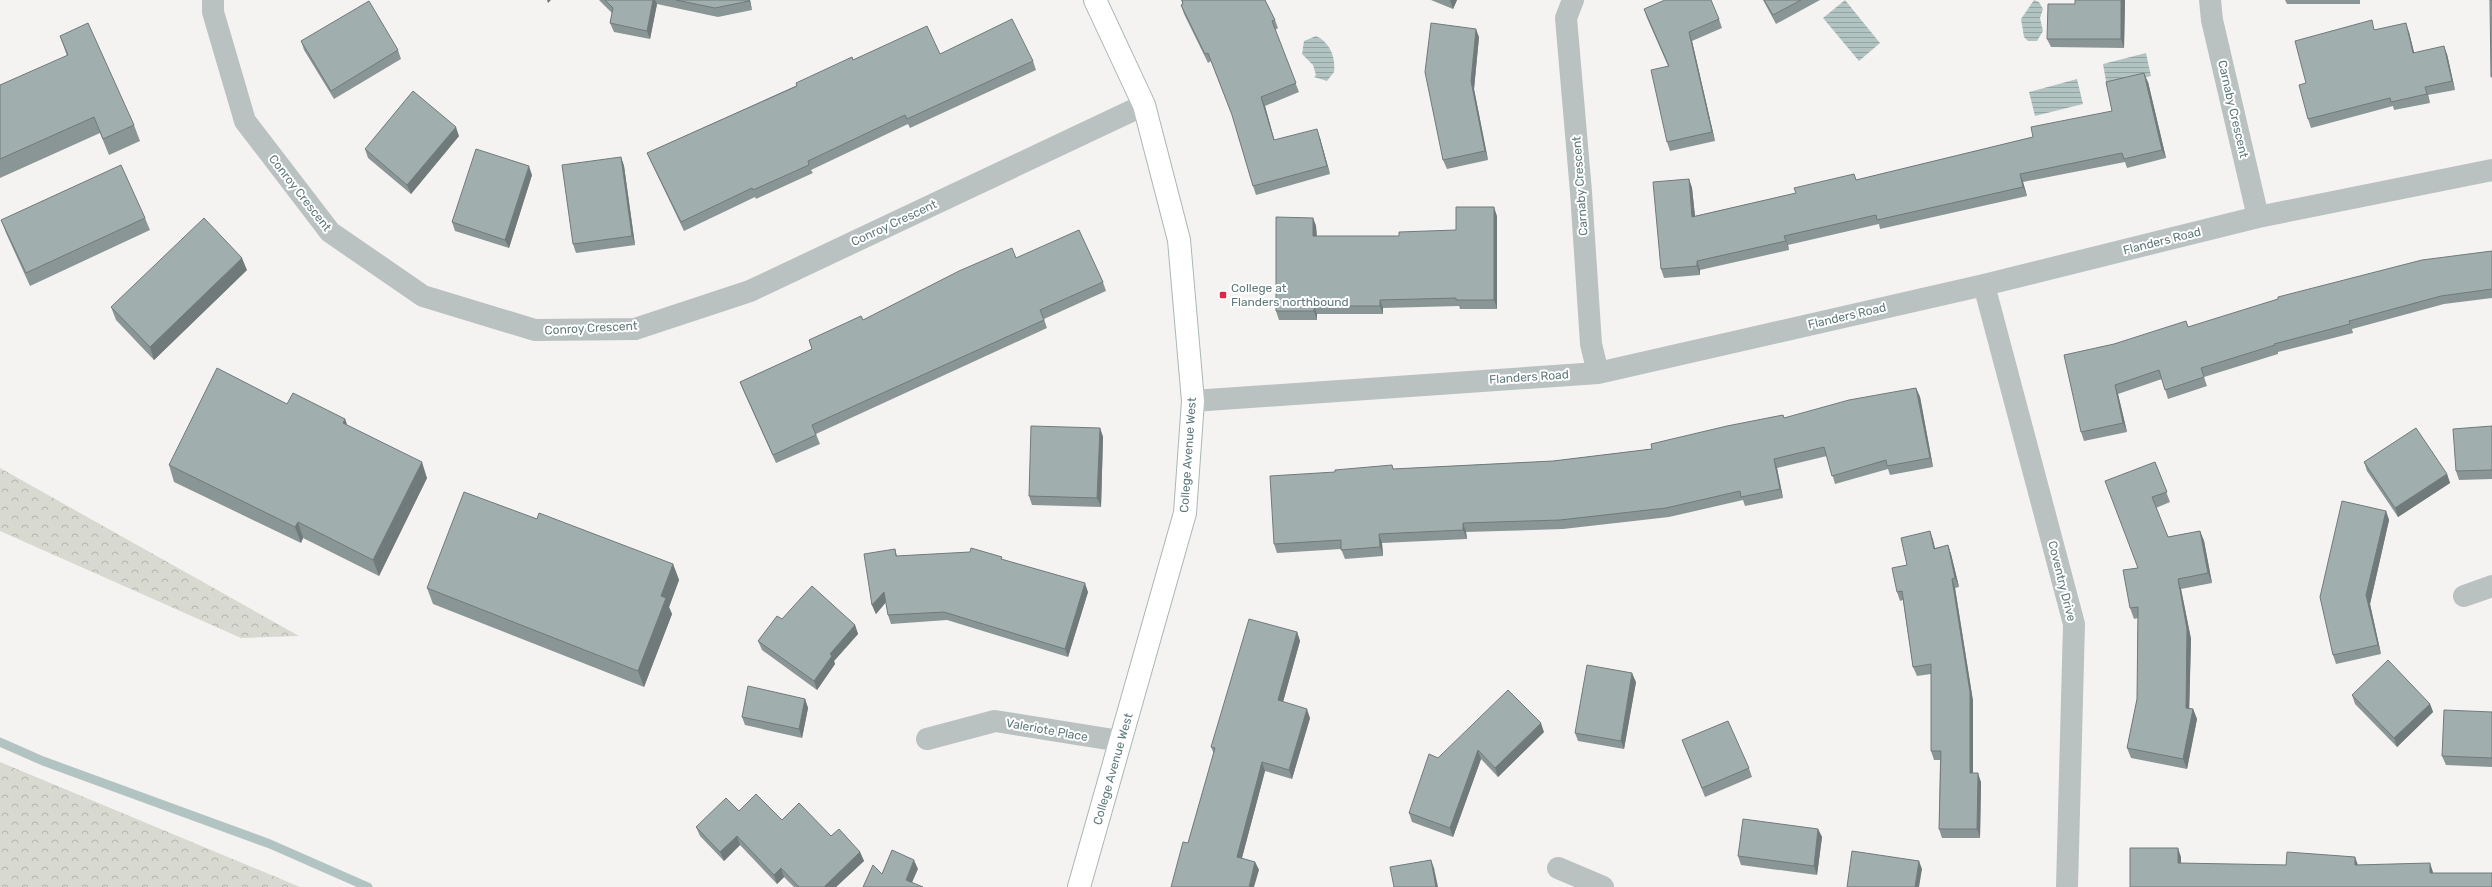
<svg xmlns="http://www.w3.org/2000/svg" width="2492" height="887" font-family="Rubik,sans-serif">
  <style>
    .forest { fill: url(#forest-crowns) }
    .water { fill: url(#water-rules) }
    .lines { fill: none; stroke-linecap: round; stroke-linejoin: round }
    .stream { stroke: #b2c4c2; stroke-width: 9 }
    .secondary-casing { stroke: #abb6b6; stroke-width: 24 }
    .street { stroke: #b9c1c1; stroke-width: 22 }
    .secondary { stroke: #fff; stroke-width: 22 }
    .wall { fill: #8a9696 }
    .shaded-wall { fill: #707a7a }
    .building { fill: #a0afae; stroke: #707a7a }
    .poi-dot { fill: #df2644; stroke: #fff; stroke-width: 1.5 }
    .labels { text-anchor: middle; stroke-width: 4; stroke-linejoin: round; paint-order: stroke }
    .street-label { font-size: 12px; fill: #607a7b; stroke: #fff }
    .poi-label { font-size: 12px; fill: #607a7b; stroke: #fff; text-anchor: start }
  </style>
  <defs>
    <pattern id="forest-crowns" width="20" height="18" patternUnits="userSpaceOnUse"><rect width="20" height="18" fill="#d8d9d0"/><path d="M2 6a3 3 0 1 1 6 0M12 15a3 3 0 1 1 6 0" fill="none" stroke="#b3b5ae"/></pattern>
    <pattern id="water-rules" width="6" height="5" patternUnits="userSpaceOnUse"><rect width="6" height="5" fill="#b2c4c2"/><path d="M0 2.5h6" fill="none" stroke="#94a4a3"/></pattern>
  </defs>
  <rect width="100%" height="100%" fill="#f5f3f1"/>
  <!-- forest -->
  <path class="forest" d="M 0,468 L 299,636 L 241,638 L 0,531 Z
    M 0,762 L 300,887 L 0,887 Z"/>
  <!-- water -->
  <path class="water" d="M 1845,0 L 1880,43 L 1859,61 L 1823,18 Z
    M 2034,0 L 2039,2 L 2043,9 L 2040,18 L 2043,31 L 2037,41 L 2028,41 L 2024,37 L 2021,19 Z
    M 1316,36 C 1330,42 1336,58 1334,72 L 1327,81 L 1314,77 L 1316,75 L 1313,65 L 1302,54 L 1304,41 Z
    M 2146,53 L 2151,76 L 2107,87 L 2103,64 Z
    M 2077,79 L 2083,104 L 2035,116 L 2029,92 Z"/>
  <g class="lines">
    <!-- stream -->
    <path class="stream" d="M 0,742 L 43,761 L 270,844 L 368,887"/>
    <defs>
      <path id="secondary" d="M 1079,887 L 1185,513 L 1193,401 L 1179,240 L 1144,105 L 1095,0"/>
    </defs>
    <!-- secondary casing -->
    <use href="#secondary" class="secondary-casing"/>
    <!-- street -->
    <path class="street" d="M 213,0 L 213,12 L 245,121 L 330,232 L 423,296 L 535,330 L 635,329 L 750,291 L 1144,105
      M 1573,0 L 1566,18 L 1581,192 L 1591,344 L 1598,373
      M 2210,0 L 2212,20 L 2258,217
      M 1984,285 L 2074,624 L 2067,887
      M 1193,401 L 1598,373 L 1984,285 L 2258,217 L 2492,170
      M 2464,596 L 2492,586
      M 927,739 L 995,721 L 1120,741
      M 1558,868 L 1603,887"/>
    <!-- secondary -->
    <use href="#secondary" class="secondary"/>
  </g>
  <!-- wall -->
  <path class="wall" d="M 599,0 L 750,0 L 752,10 L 718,17 L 657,4 L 650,39 L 614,32 L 610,23 L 612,13 Z
    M 1181,0 L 1265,0 L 1275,20 L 1278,28 L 1275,30 L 1299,92 L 1265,106 L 1274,140 L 1320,138 L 1330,174 L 1256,195 L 1253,186 L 1233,117 L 1211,61 L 1208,63 L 1184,14 L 1181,5 L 1183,4 Z
    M 1431,0 L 1457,0 L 1453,9 Z
    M 1763,0 L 1820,0 L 1776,24 Z
    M 2075,0 L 2125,0 L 2124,48 L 2051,47 L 2047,39 L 2075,4 Z
    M 2285,0 L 2360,0 L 2360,4 L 2287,4 Z
    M 1644,9 L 1719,19 L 1722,28 L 1692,41 L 1715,141 L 1670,151 L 1667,142 L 1668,66 L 1647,18 Z
    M 2376,29 L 2409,32 L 2414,52 L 2447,54 L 2455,90 L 2428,95 L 2430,103 L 2394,110 L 2393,106 L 2311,128 L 2308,119 L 2306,83 Z
    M 60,36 L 134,125 L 140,141 L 109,155 L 100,133 L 0,178 L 0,85 L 67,56 Z
    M 1479,37 L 1474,89 L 1488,160 L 1447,169 L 1443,160 Z
    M 301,41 L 398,50 L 401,59 L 334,99 L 304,50 Z
    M 940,54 L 1033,61 L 1036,70 L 910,128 L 908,124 L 811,170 L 813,173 L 756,199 L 755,197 L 684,231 L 651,162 L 647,153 L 853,60 Z
    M 2148,82 L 2166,158 L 2127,168 L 2125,162 L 2023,182 L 2027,196 L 1880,229 L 1879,224 L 1788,245 L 1789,250 L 1700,270 L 1700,275 L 1664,278 L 1661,269 L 1689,179 L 1692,188 L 1695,216 L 1796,193 L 1854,174 L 1856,180 L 2033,137 L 2112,111 Z
    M 459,136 L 411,194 L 368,158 L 365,149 Z
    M 621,157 L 624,166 L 635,245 L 576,253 L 573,244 Z
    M 532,175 L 509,248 L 455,231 L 452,222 Z
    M 1497,216 L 1497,309 L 1460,309 L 1459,306 L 1383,308 L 1383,314 L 1317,314 L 1317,320 L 1279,320 L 1276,311 L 1313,218 L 1316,226 L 1317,236 L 1399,236 L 1456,230 Z
    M 145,218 L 150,230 L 30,286 L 6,233 L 1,220 Z
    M 2492,251 L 2492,298 L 2444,304 L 2352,329 L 2353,333 L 2278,352 L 2278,354 L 2204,377 L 2207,386 L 2168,399 L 2162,379 L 2118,394 L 2127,432 L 2084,441 L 2081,432 L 2114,344 L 2188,327 Z
    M 1016,258 L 1103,282 L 1106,291 L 1044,319 L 1047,328 L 816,434 L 820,444 L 776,463 L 743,390 L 740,382 L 812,349 L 809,340 L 863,320 Z
    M 247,270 L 154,360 L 116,320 L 111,307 Z
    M 1916,388 L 1920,397 L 1933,467 L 1890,475 L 1888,469 L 1835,484 L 1827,456 L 1777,468 L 1783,498 L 1745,506 L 1743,500 L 1669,517 L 1563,529 L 1466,532 L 1467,539 L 1382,543 L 1383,556 L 1345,559 L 1341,549 L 1277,553 L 1274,544 L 1335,472 L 1394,469 L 1553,461 L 1652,449 L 1783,415 L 1784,418 Z
    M 287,404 L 345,419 L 347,426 L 427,478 L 379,576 L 303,538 L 301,543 L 174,482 L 169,465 Z
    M 2492,426 L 2492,479 L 2459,480 L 2456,471 Z
    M 1100,428 L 1103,437 L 1101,507 L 1032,505 L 1029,496 Z
    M 2155,462 L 2170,502 L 2156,508 L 2168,537 L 2200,531 L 2204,541 L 2212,583 L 2181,589 L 2191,639 L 2189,708 L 2193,709 L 2197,719 L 2187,769 L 2131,758 L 2127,748 L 2137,699 L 2138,618 L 2134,619 L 2130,608 L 2138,568 Z
    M 2364,462 L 2447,474 L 2450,483 L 2398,517 L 2367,471 Z
    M 2386,511 L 2389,520 L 2370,604 L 2381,654 L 2336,664 L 2333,655 Z
    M 537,519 L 673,564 L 679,580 L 669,607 L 672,614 L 644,687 L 433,604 L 427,588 Z
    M 1930,531 L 1933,540 L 1935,548 L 1948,545 L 1951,554 L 1959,587 L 1955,588 L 1973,701 L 1973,773 L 1981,782 L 1980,838 L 1942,838 L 1939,829 L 1940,760 L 1934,760 L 1931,751 L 1931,674 L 1917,676 L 1913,667 L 1903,600 L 1900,601 L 1897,592 L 1907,565 Z
    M 895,549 L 897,556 L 1003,560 L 1088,592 L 1068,657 L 947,620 L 891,624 L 888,615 L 886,602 L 876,614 L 872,605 Z
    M 782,619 L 855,625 L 858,634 L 834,661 L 835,664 L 817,690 L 762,650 L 758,641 Z
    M 1297,632 L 1300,641 L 1283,702 L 1310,718 L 1292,779 L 1265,771 L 1242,858 L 1255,862 L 1259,870 L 1188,843 L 1214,754 L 1211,747 Z
    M 1636,682 L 1624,749 L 1578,741 L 1575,733 Z
    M 2352,695 L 2430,704 L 2433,712 L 2397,747 L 2355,704 Z
    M 805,699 L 808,708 L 802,738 L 745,725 L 742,717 Z
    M 2492,712 L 2492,767 L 2446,765 L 2442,756 Z
    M 1544,732 L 1498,777 L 1481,759 L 1453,837 L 1412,822 L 1409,813 L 1438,758 Z
    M 1682,740 L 1749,768 L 1752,777 L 1705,797 Z
    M 739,811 L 782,820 L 831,836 L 860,852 L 864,861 L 836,887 L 794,887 L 784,877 L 777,884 L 740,845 L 724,861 L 700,836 L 696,827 Z
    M 1818,829 L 1822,837 L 1817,875 L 1741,865 L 1738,856 Z"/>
  <!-- shaded-wall -->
  <path class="shaded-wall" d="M 547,0 L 551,0 L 548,3 Z
    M 653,0 L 655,0 L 657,4 L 650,39 L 647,31 Z
    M 749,0 L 750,0 L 752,10 Z
    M 1450,0 L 1457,0 L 1453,9 Z
    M 2121,0 L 2125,0 L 2124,48 L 2121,39 Z
    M 2406,23 L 2409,32 L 2416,61 L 2413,53 Z
    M 1476,29 L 1479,37 L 1474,89 L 1488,160 L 1485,151 L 1471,81 Z
    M 1689,32 L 1692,41 L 1715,141 L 1712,132 Z
    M 2444,46 L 2447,54 L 2455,90 L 2452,81 Z
    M 2144,73 L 2148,82 L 2166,158 L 2162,150 Z
    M 2425,87 L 2428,95 L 2430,103 L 2427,94 Z
    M 1261,97 L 1265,106 L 1277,149 L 1274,140 Z
    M 456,127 L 459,136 L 411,194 L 407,185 Z
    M 1317,129 L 1320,138 L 1330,174 L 1327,166 Z
    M 621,157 L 624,166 L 635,245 L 632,236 Z
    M 529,166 L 532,175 L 509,248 L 505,240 Z
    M 2020,174 L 2023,182 L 2027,196 L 2023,187 Z
    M 1689,179 L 1692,188 L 1696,226 L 1692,217 Z
    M 1494,207 L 1497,216 L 1497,309 L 1494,300 Z
    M 1313,218 L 1316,226 L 1317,245 L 1313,236 Z
    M 1784,236 L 1788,245 L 1789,250 L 1786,241 Z
    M 242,258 L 247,270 L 154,360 L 150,347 Z
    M 1697,261 L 1700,270 L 1700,275 L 1697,266 Z
    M 1380,300 L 1383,308 L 1383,314 L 1380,306 Z
    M 1314,306 L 1317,314 L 1317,320 L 1314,311 Z
    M 2115,385 L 2118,394 L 2127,432 L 2123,423 Z
    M 1916,388 L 1920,397 L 1933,467 L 1930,458 Z
    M 345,419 L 351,435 L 343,423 Z
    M 1100,428 L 1103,437 L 1101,507 L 1097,498 Z
    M 1774,459 L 1777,468 L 1783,498 L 1780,489 Z
    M 422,462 L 427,478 L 379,576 L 373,560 Z
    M 2447,474 L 2450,483 L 2398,517 L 2395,508 Z
    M 2386,511 L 2389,520 L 2370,604 L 2381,654 L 2378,645 L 2366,595 Z
    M 298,522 L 303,538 L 301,543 L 295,527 Z
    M 1463,523 L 1466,532 L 1467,539 L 1463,530 Z
    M 1930,531 L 1933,540 L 1937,557 L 1934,549 Z
    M 2200,531 L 2204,541 L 2212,583 L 2208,573 Z
    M 1379,534 L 1382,543 L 1383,556 L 1380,547 Z
    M 1948,545 L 1951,554 L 1959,587 L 1955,578 Z
    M 673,564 L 679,580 L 669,607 L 672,614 L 644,687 L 638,671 L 661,596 Z
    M 1952,579 L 1955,588 L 1973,701 L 1973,781 L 1970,773 Z
    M 2178,579 L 2181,589 L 2191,639 L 2189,718 L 2186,708 Z
    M 1085,583 L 1088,592 L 1068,657 L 1065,649 Z
    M 884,592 L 887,601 L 876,614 L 872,605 Z
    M 855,625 L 858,634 L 834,661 L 835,664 L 817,690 L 814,681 L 830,654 Z
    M 1297,632 L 1300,641 L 1281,709 L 1278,700 Z
    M 1632,673 L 1636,682 L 1624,749 L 1621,741 Z
    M 805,699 L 808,708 L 802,738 L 799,729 Z
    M 2430,704 L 2433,712 L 2397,747 L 2394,738 Z
    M 1307,709 L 1310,718 L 1292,779 L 1289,770 Z
    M 2193,709 L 2197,719 L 2187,769 L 2183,759 Z
    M 1541,723 L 1544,732 L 1498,777 L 1495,768 Z
    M 1478,750 L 1481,759 L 1453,837 L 1450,828 Z
    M 1262,762 L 1265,771 L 1240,865 L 1237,857 Z
    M 1978,773 L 1981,782 L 1980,838 L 1977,829 Z
    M 1818,829 L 1822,837 L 1817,875 L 1814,866 Z
    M 737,836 L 740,845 L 724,861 L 720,852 Z
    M 2178,848 L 2181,857 L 2181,872 L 2178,863 Z
    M 860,852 L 864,861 L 836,887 L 824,887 Z
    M 2355,857 L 2358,865 L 2355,865 Z
    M 914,860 L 918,869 L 910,887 L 906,880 Z
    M 1431,860 L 1434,868 L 1438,887 L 1436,887 Z
    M 1919,861 L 1922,869 L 1919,887 L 1915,887 Z
    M 1255,862 L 1259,870 L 1254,887 L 1249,887 Z
    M 2430,863 L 2433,872 L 2433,881 L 2430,873 Z
    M 781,868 L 784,877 L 777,884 L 774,875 Z"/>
  <!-- building -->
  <path class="building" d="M 605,0 L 653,0 L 647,31 L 610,23 L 613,8 Z
    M 676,0 L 749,0 L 749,1 L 715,8 Z
    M 1182,0 L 1265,0 L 1275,20 L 1272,21 L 1296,83 L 1261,97 L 1274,140 L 1317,129 L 1327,166 L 1253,186 L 1232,115 L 1208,53 L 1205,54 L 1181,5 L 1183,4 Z
    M 1665,0 L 1711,0 L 1719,19 L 1689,32 L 1712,132 L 1667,142 L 1651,70 L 1669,66 L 1644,9 Z
    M 1764,0 L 1801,0 L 1773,15 Z
    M 2075,0 L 2121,0 L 2121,39 L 2047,39 L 2048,4 L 2075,4 Z
    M 2490,0 L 2492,0 L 2492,77 L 2491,77 Z
    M 369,1 L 398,50 L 331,91 L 301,41 Z
    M 1012,19 L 1033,61 L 907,119 L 905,115 L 808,161 L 809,165 L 753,190 L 752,188 L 681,222 L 647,153 L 797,86 L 796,83 L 852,57 L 853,60 L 927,26 L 940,54 Z
    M 2372,20 L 2374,30 L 2406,23 L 2413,53 L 2444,46 L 2452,81 L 2425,87 L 2427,94 L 2391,102 L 2390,98 L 2308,119 L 2299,85 L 2306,83 L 2295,41 Z
    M 88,23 L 134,125 L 103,139 L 94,117 L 0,159 L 0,85 L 68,55 L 60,36 Z
    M 1431,23 L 1476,29 L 1471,81 L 1485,151 L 1443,160 L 1425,72 Z
    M 2144,73 L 2162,150 L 2124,159 L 2122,153 L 2020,174 L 2023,187 L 1877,220 L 1876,215 L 1784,236 L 1786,241 L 1697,261 L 1697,266 L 1661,269 L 1653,182 L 1689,179 L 1692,217 L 1796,193 L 1794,188 L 1854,174 L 1856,180 L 2033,137 L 2031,127 L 2112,111 L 2106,82 Z
    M 413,91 L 456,127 L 407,185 L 365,149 Z
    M 476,149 L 529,166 L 505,240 L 452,222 Z
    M 621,157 L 632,236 L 573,244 L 562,165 Z
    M 121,165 L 145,218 L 26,273 L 1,220 Z
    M 1456,207 L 1494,207 L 1494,300 L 1456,300 L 1456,298 L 1380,300 L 1380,306 L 1314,306 L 1314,311 L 1276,311 L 1276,217 L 1313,218 L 1313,236 L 1399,236 L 1399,232 L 1456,230 Z
    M 204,218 L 242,258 L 150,347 L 111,307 Z
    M 1079,230 L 1103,282 L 1040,310 L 1044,320 L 812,425 L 816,435 L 773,455 L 740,382 L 812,349 L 809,340 L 861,316 L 863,320 L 959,271 L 1012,248 L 1016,258 Z
    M 2492,251 L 2492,289 L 2441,296 L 2349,321 L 2350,324 L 2274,344 L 2275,345 L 2201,368 L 2204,377 L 2165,390 L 2159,370 L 2115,385 L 2123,423 L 2081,432 L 2064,355 L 2114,344 L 2186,321 L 2188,327 L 2278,299 L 2278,297 L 2422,260 Z
    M 217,368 L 287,404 L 293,393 L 345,419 L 343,423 L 422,462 L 373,560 L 298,522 L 295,527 L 169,465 Z
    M 1916,388 L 1930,458 L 1887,466 L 1886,460 L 1832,476 L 1824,447 L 1774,459 L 1780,489 L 1741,497 L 1740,491 L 1666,508 L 1560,520 L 1463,523 L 1463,530 L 1379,534 L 1380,547 L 1341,550 L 1341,540 L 1274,544 L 1270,476 L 1335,472 L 1335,470 L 1392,465 L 1393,469 L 1553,461 L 1652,449 L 1651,444 L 1727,426 L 1783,415 L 1784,418 L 1849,400 Z
    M 1031,426 L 1100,428 L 1097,498 L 1029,496 Z
    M 2492,426 L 2492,470 L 2456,471 L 2453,429 Z
    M 2416,428 L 2447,474 L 2395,508 L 2364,462 Z
    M 2155,462 L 2167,492 L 2152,497 L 2168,537 L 2200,531 L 2208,573 L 2178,579 L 2187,629 L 2186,708 L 2193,709 L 2183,759 L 2127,748 L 2137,699 L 2138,607 L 2130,608 L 2123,570 L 2138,568 L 2105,481 Z
    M 464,492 L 537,519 L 539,513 L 673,564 L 661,596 L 666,598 L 638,671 L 427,588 Z
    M 2342,501 L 2386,511 L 2366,595 L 2378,645 L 2333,655 L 2320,597 Z
    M 1930,531 L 1934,549 L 1948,545 L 1955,578 L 1952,579 L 1970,692 L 1970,773 L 1978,773 L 1977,829 L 1939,829 L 1941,751 L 1931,751 L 1931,664 L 1913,667 L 1902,591 L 1897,592 L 1892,568 L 1907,565 L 1901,538 Z
    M 971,548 L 1002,557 L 1001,559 L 1085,583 L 1065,649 L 944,612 L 888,615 L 884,592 L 872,605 L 864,554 L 895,549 L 896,556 L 970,552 Z
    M 812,586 L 855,625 L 830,654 L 832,656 L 814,681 L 758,641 L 777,616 L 782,619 Z
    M 1249,619 L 1297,632 L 1278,700 L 1307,709 L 1289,770 L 1262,762 L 1237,857 L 1255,862 L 1249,887 L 1171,887 L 1183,842 L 1188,843 L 1215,748 L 1211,747 Z
    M 2388,660 L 2430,704 L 2394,738 L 2352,695 Z
    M 1587,665 L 1632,673 L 1621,741 L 1575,733 Z
    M 748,686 L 805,699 L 799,729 L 742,717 Z
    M 1508,690 L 1541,723 L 1495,768 L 1478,750 L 1450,828 L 1409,813 L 1429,754 L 1438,758 Z
    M 2444,710 L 2492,712 L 2492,758 L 2442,756 Z
    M 1728,721 L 1749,768 L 1702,788 L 1682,740 Z
    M 756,794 L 782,820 L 799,803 L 831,836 L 839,829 L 860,852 L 824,887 L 799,887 L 781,868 L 774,875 L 737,836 L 720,852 L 696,827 L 726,798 L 739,811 Z
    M 1743,819 L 1818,829 L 1814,866 L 1738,856 Z
    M 2130,848 L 2178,848 L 2178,863 L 2286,865 L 2287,852 L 2355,857 L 2355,865 L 2430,863 L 2430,873 L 2492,873 L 2492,887 L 2130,887 Z
    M 892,850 L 914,860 L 906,880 L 923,887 L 863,887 L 873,865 L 882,874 Z
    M 1852,851 L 1919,861 L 1915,887 L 1847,887 Z
    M 1431,860 L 1436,887 L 1394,887 L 1390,867 Z"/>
  <!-- markers -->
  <rect class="poi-dot" x="1219" y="291" width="8" height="8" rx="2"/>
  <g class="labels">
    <!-- street labels -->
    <g class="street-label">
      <text transform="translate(2233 109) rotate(77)" y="4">Carnaby Crescent</text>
      <text transform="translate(1580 186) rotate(-94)" y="4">Carnaby Crescent</text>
      <text transform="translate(300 193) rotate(52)" y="4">Conroy Crescent</text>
      <text transform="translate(894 223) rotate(-25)" y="4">Conroy Crescent</text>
      <text transform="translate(2162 241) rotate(-14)" y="4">Flanders Road</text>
      <text transform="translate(1847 316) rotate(-13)" y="4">Flanders Road</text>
      <text transform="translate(591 328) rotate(-3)" y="4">Conroy Crescent</text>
      <text transform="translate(1529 377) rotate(-4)" y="4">Flanders Road</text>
      <text transform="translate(1188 455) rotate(-86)" y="4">College Avenue West</text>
      <text transform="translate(2062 581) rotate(76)" y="4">Coventry Drive</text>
      <text transform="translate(1047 730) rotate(10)" y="4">Valeriote Place</text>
      <text transform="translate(1113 769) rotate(-74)" y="4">College Avenue West</text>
    </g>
    <!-- poi labels -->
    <g class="poi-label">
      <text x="1231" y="292">College at<tspan x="1231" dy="14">Flanders northbound</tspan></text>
    </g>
  </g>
</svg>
